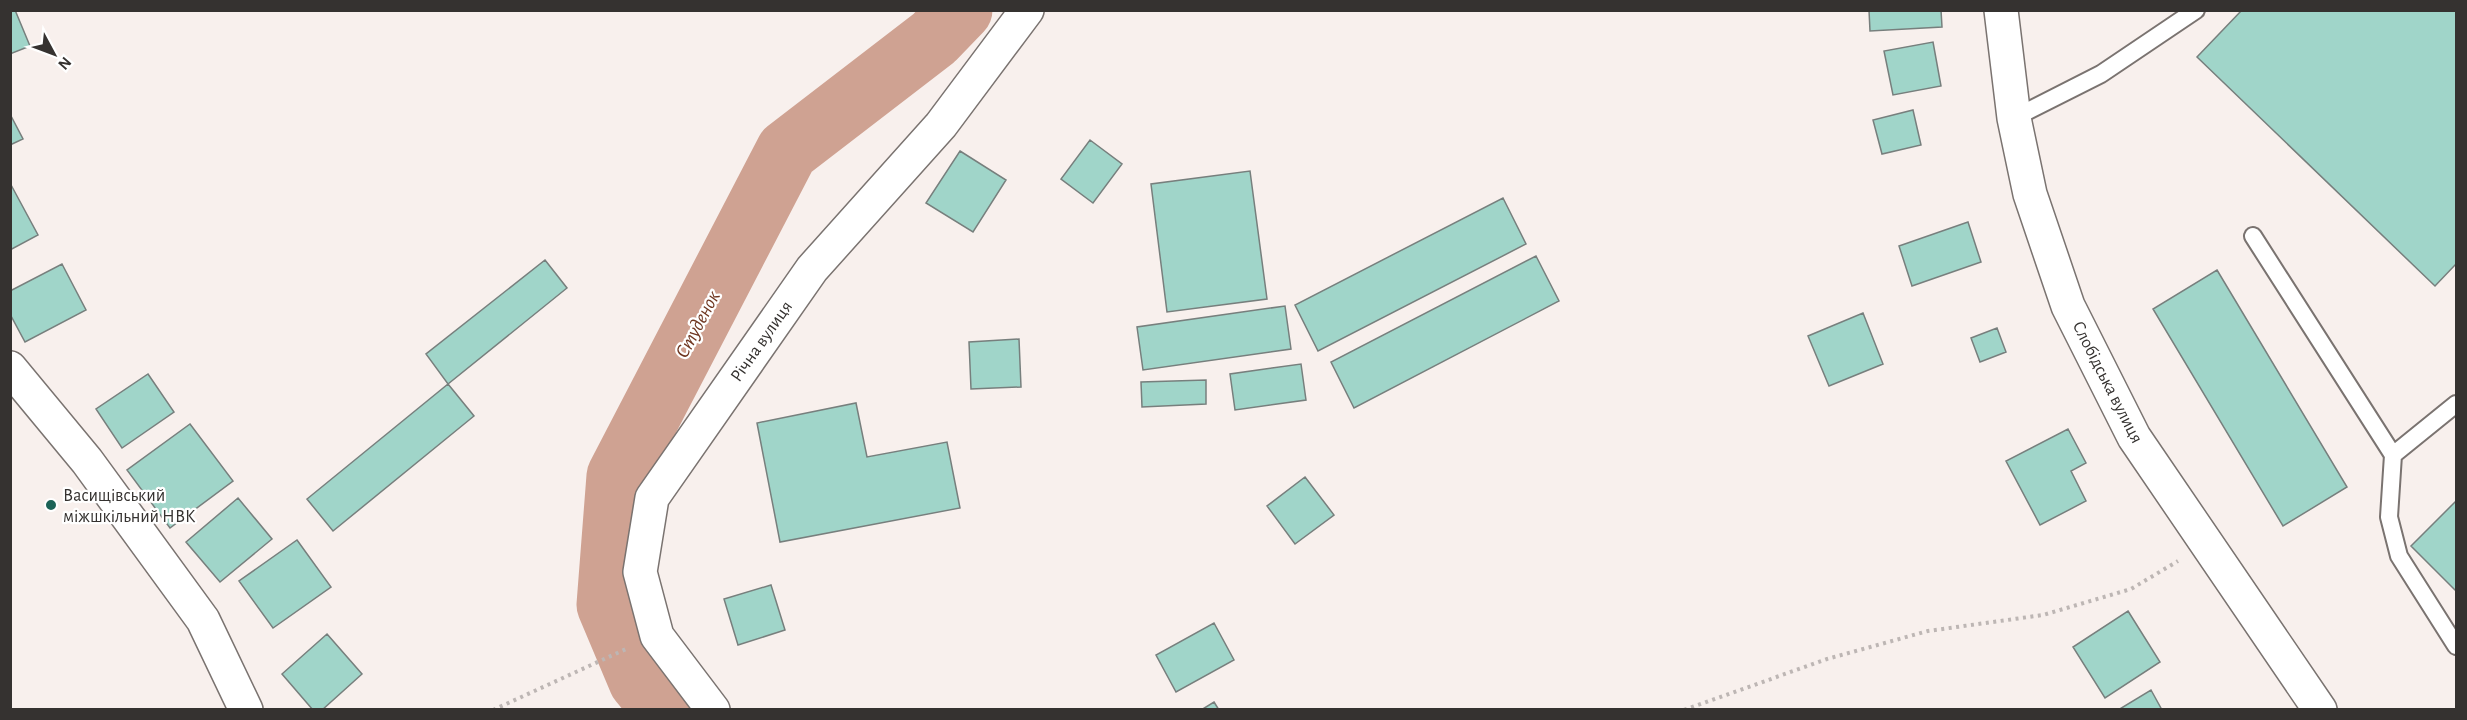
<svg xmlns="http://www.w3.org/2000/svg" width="2467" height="720" font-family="'Alegreya Sans',sans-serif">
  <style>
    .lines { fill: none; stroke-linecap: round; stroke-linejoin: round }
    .river { stroke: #cfa292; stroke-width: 63 }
    .building { fill: #a0d5c9; stroke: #777f7d; stroke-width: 1.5 }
    .lane-casing { stroke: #7a7370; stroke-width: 20 }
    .street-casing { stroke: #7a7370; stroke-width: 36 }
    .path { stroke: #bdb6b4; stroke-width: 4; stroke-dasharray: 3 4.5; stroke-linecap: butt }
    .lane { stroke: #fff; stroke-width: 16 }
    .street { stroke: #fff; stroke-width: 33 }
    .poi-dot { fill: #1b6256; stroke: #fff; stroke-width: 2 }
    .labels { text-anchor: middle; stroke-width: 4.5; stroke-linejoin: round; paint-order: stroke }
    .street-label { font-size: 18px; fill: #353230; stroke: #fff }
    .poi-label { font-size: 18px; fill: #353230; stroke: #fff; text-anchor: start }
    .water-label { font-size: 20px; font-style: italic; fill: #6f3620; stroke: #fff }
  </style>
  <rect width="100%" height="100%" fill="#f8f0ed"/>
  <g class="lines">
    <!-- river -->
    <path class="river" d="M 664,710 L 640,681 L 608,605 L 618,476 L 787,151 L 934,38 L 961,10"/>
  </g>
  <!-- building -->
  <path class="building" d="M 10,10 L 15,10 L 30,46 L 10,54 Z
    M 1869,10 L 1941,10 L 1942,27 L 1870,31 Z
    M 2242,10 L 2456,10 L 2456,264 L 2435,286 L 2197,57 Z
    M 1933,42 L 1941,86 L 1893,95 L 1884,51 Z
    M 1913,110 L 1921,145 L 1882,154 L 1873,120 Z
    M 10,114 L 23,139 L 10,145 Z
    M 1090,140 L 1122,164 L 1093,203 L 1061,179 Z
    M 960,151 L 1006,180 L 973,232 L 926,203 Z
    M 1250,171 L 1267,299 L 1167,312 L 1151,184 Z
    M 10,183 L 38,235 L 10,250 Z
    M 1503,198 L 1526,244 L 1318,351 L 1295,305 Z
    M 1968,222 L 1981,262 L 1912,286 L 1899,246 Z
    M 1536,256 L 1559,301 L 1354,408 L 1331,362 Z
    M 545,260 L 567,288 L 448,384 L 426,354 Z
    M 62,264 L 86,310 L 25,342 L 10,314 L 10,291 Z
    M 2217,270 L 2347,487 L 2283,526 L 2153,309 Z
    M 1285,306 L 1291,349 L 1143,370 L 1137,327 Z
    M 1863,313 L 1883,364 L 1829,386 L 1808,336 Z
    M 1997,328 L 2006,352 L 1980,362 L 1971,338 Z
    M 1019,339 L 1021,387 L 971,389 L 969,342 Z
    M 1301,364 L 1306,400 L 1235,410 L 1230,374 Z
    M 148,374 L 174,412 L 122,448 L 96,409 Z
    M 1206,380 L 1206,404 L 1142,407 L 1141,382 Z
    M 448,384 L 474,416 L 333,531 L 307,499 Z
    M 856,403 L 867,457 L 947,442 L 960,508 L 780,542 L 757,423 Z
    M 190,424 L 233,481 L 170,528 L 127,470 Z
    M 2068,429 L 2086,463 L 2071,471 L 2086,501 L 2040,525 L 2006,461 Z
    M 1305,477 L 1334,515 L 1295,544 L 1267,506 Z
    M 238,498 L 272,539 L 220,582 L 186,542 Z
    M 2456,501 L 2456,591 L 2411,546 Z
    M 297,540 L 331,587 L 273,628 L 239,581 Z
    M 771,585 L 785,630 L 738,645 L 724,599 Z
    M 2128,611 L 2160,662 L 2105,698 L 2073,647 Z
    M 1214,623 L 1234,660 L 1176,692 L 1156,655 Z
    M 327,634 L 362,674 L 322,710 L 313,710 L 282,674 Z
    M 2151,690 L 2162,710 L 2118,710 Z
    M 1214,702 L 1219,710 L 1201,710 Z"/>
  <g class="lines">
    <defs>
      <path id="lane" d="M 2014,118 L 2101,74 L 2196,10
        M 2253,236 L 2393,455 L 2389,517 L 2399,556 L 2456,646
        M 2393,455 L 2456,404"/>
      <path id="street" d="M 2001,10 L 2014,118 L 2030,194 L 2068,306 L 2134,437 L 2320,710
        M 10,368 L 87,461 L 203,620 L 246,710
        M 713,710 L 657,636 L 640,572 L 652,498 L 812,269 L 941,125 L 1027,10"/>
    </defs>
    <!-- lane casing -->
    <use href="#lane" class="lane-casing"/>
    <!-- street casing -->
    <use href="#street" class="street-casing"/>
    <!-- path -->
    <path class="path" d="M 493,710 L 626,649
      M 1684,710 L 1827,659 L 1928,631 L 2043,615 L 2131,589 L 2178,561"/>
    <!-- lane -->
    <use href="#lane" class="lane"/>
    <!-- street -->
    <use href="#street" class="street"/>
  </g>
  <!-- markers -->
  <circle class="poi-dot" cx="51" cy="505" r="6"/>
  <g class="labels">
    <!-- street labels -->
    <g class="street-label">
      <text transform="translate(761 341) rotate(-55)" y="6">Річна вулиця</text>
      <text transform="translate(2108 382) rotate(63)" y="6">Слобідська вулиця</text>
    </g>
    <!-- poi labels -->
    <g class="poi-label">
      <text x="63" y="501">Васищівський<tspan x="63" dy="21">міжшкільний НВК</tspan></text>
    </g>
    <!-- water labels -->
    <g class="water-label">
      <text transform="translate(697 324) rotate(-62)" y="7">Студенок</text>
    </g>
  </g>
  <!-- border -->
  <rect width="2467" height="720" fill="none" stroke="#353230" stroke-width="24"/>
  <!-- north arrow -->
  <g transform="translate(54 54) rotate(131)" stroke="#ffffff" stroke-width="4.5" paint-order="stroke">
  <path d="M0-4.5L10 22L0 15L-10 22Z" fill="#353230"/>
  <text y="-9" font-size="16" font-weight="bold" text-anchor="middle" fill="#353230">N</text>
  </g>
</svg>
